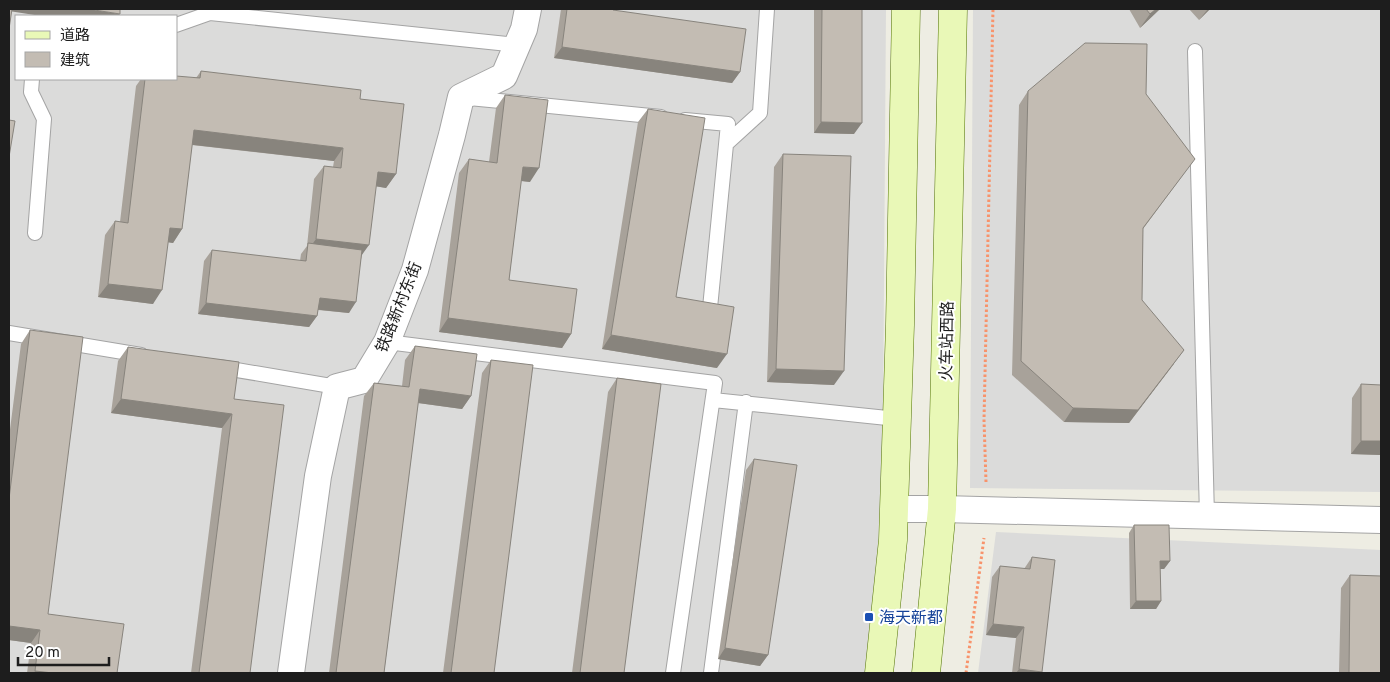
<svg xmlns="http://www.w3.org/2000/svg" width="1390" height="682" font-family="Overpass,'Noto Sans SC',sans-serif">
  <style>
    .residential { fill: #dbdbda; fill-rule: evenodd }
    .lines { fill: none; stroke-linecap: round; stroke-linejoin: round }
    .service-casing { stroke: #a4a4a4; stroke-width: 16 }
    .minor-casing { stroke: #a4a4a4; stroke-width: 28 }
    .secondary-casing { stroke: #537306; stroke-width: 29 }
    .path { stroke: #f8936b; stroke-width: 3; stroke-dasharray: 2.5 2.5; stroke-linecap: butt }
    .service { stroke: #fff; stroke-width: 14 }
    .minor { stroke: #fff; stroke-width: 26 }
    .secondary { stroke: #e9f8b7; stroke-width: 28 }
    .wall { fill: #a8a29a }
    .shaded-wall { fill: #88847d }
    .building { fill: #c3bcb3; stroke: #88847d }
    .transit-dot { fill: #1a4fb4; stroke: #fff; stroke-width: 2 }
    .labels { text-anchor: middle; stroke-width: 4; stroke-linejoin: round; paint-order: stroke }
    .street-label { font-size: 16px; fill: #1d1d1d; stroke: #fff }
    .transit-label { font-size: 16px; fill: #164399; stroke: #fff; text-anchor: start }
  </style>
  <rect width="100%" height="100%" fill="#eeede3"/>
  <!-- residential -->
  <path class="residential" d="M 9,9 L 886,9 L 883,423 L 873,673 L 9,673 ZM 16,16 L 176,16 L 176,79 L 16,79 Z
    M 973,9 L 1381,9 L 1381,492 L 970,488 Z
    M 996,532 L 1381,550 L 1381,673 L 978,673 Z"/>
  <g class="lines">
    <defs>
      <path id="service" d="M 176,25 L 210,13 L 517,45
        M 1195,51 L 1207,516
        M 32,79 L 31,92 L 44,119 L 35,233
        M 469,98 L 661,117
        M 685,120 L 728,124 L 710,308
        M 727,143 L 760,113 L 767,9
        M 9,333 L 141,355
        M 387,342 L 715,383 L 673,673
        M 219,367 L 337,387
        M 713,400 L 897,419
        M 711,673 L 746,402"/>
      <path id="minor" d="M 894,509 L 942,509 L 1381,520
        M 291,673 L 318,476 L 337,387 L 364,380 L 387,342 L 415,270 L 452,135 L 461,97 L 504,76 L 524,29 L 528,9"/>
      <path id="secondary" d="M 879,673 L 893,540 L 900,325 L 906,9
        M 926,673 L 942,509 L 953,9"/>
    </defs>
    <!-- service casing -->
    <use href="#service" class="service-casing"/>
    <!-- minor casing -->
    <use href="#minor" class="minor-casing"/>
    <!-- secondary casing -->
    <use href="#secondary" class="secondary-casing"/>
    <!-- path -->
    <path class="path" d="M 986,482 L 984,420 L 993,9
      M 966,673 L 984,538"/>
    <!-- service -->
    <use href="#service" class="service"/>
    <!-- minor -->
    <use href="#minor" class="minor"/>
    <!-- secondary -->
    <use href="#secondary" class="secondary"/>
  </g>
  <!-- wall -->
  <path class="wall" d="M 561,9 L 613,9 L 613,10 L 740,72 L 732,83 L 554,58 Z
    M 814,9 L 862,9 L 854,134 L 814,133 Z
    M 1129,9 L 1160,9 L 1140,28 Z
    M 1189,9 L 1210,9 L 1199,20 Z
    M 201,71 L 360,99 L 396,174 L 386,188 L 376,186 L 362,255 L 349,313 L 318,310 L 317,316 L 309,327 L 198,314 L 204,261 L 212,250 L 300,261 L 301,254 L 307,246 L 314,179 L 324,166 L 333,167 L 334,161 L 192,145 L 182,229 L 173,243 L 168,242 L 153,304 L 98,297 L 105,235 L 115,221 L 120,222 L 136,86 L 141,79 L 196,78 Z
    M 1028,91 L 1146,94 L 1185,172 L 1143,229 L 1142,300 L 1174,364 L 1129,423 L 1064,422 L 1012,375 L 1019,105 Z
    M 505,95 L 530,182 L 521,181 L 509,280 L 571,334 L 562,348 L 439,332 L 459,173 L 469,159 L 489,162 L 496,108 Z
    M 648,109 L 676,297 L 717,368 L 602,349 L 638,122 Z
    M 783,154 L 834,385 L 767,382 L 774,167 Z
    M 30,330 L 48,614 L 117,673 L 27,673 L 31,643 L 9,640 L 9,437 L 21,344 Z
    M 415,346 L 471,396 L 462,409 L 418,403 L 384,673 L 329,673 L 364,396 L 374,383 L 402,386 L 405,360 Z
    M 128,347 L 234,399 L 250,673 L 191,673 L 222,428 L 111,413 L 118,361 Z
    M 491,360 L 494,673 L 443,673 L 482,373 Z
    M 617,378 L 624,673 L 572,673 L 608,392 Z
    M 1361,384 L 1381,455 L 1351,454 L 1352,398 Z
    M 754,459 L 768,655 L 760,666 L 718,659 L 746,470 Z
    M 1134,525 L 1170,561 L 1164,569 L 1160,569 L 1161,601 L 1156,609 L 1130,609 L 1129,533 Z
    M 1032,557 L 1041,673 L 1012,673 L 1016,638 L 986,635 L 992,577 L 1000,566 L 1024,569 Z
    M 1350,575 L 1381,673 L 1339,673 L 1341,588 Z"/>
  <!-- shaded-wall -->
  <path class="shaded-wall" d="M 9,9 L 88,9 L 120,14 L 118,16 L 41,16 L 9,11 Z
    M 1156,9 L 1160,9 L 1140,28 L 1150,14 Z
    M 1208,9 L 1210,9 L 1199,20 Z
    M 562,47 L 740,72 L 732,83 L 554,58 Z
    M 821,122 L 862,123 L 854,134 L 814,133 Z
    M 194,130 L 343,148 L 334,161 L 185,144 Z
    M 523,167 L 539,168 L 530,182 L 514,180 Z
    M 378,172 L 396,174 L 386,188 L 368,185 Z
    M 170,228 L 182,229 L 173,243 L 160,241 Z
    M 316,239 L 369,245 L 359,259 L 308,250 Z
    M 108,284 L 162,290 L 153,304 L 98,297 Z
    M 320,298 L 356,302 L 349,313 L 312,309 Z
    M 206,303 L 317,316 L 309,327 L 198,314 Z
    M 448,318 L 571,334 L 562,348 L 439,332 Z
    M 611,335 L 727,354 L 717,368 L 602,349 Z
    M 1184,350 L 1129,423 L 1064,422 L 1073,408 Z
    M 776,369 L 844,371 L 834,385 L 767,382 Z
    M 420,389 L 471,396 L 462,409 L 411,402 Z
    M 121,399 L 232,414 L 222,428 L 111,413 Z
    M 1361,441 L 1381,441 L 1381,455 L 1351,454 Z
    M 1160,561 L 1170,561 L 1164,569 L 1155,569 Z
    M 1136,601 L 1161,601 L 1156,609 L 1130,609 Z
    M 993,624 L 1024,627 L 1016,638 L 986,635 Z
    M 9,626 L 40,630 L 31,643 L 9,640 Z
    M 725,648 L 768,655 L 760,666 L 718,659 Z
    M 1019,669 L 1042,672 L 1041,673 L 1016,673 Z
    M 35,671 L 53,673 L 34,673 Z"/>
  <!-- building -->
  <path class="building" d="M 9,9 L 12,9 L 9,29 Z
    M 88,9 L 120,9 L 120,14 Z
    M 567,9 L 613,9 L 613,10 L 746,29 L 740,72 L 562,47 Z
    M 822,9 L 862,9 L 862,123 L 821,122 Z
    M 1146,9 L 1156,9 L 1150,14 Z
    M 1085,43 L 1147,44 L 1146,94 L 1195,159 L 1143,228 L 1142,300 L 1184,350 L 1138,410 L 1073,408 L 1021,361 L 1028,91 Z
    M 201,71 L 361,90 L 360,99 L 404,104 L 396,174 L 378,172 L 369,245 L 316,239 L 324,166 L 341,168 L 343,148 L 194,130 L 182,229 L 170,228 L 162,290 L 108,284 L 115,221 L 128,223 L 145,79 L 176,79 L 176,76 L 200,78 Z
    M 505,95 L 548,100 L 539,168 L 523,167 L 509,280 L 577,289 L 571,334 L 448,318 L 469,159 L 497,163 Z
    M 648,109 L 705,118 L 676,297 L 734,307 L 727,354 L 611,335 Z
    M 9,120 L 15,121 L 9,157 Z
    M 783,154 L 851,156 L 844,371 L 776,369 Z
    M 308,243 L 362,250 L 356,302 L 320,298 L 317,316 L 206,303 L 212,250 L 306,261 Z
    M 30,330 L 83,337 L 48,614 L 124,624 L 117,673 L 53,673 L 35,671 L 40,630 L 9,626 L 9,499 Z
    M 415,346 L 477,354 L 471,396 L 420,389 L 384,673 L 336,673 L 374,383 L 409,387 Z
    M 128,347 L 239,362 L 234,399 L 284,405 L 250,673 L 199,673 L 232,414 L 121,399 Z
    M 491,360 L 533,365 L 494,673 L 451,673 Z
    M 617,378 L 661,384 L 624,673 L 580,673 Z
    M 1361,384 L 1381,385 L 1381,441 L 1361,441 Z
    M 754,459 L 797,465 L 768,655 L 725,648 Z
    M 1134,525 L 1169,525 L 1170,561 L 1160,561 L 1161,601 L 1136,601 Z
    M 1032,557 L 1055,560 L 1042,672 L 1019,669 L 1024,627 L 993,624 L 1000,566 L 1030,569 Z
    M 1350,575 L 1381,576 L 1381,673 L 1349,673 Z"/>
  <!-- markers -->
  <rect class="transit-dot" x="864" y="612" width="10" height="10" rx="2.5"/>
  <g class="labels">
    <!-- street labels -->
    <g class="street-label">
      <text transform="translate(398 307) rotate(-68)" y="6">铁路新村东街</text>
      <text transform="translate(946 341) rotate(-89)" y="6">火车站西路</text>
    </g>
    <!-- transit labels -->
    <g class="transit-label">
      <text x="879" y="623">海天·新都</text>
    </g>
  </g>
  <!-- border -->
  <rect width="1390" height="682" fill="none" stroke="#1d1d1d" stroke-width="20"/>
  <!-- legend -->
  <rect x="15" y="15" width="162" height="65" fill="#ffffff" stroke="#a5a5a5"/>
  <rect x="25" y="31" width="25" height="8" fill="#e9f8b7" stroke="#a5a5a5"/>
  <text x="60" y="40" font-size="15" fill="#1d1d1d">道路</text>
  <rect x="25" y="52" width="25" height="15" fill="#c3bcb3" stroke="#a5a5a5"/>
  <text x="60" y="65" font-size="15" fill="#1d1d1d">建筑</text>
  <!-- scale -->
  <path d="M18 657v8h91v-8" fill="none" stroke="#1d1d1d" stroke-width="2.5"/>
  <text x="25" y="657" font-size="15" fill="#1d1d1d" stroke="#ffffff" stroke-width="4" paint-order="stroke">20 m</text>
</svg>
